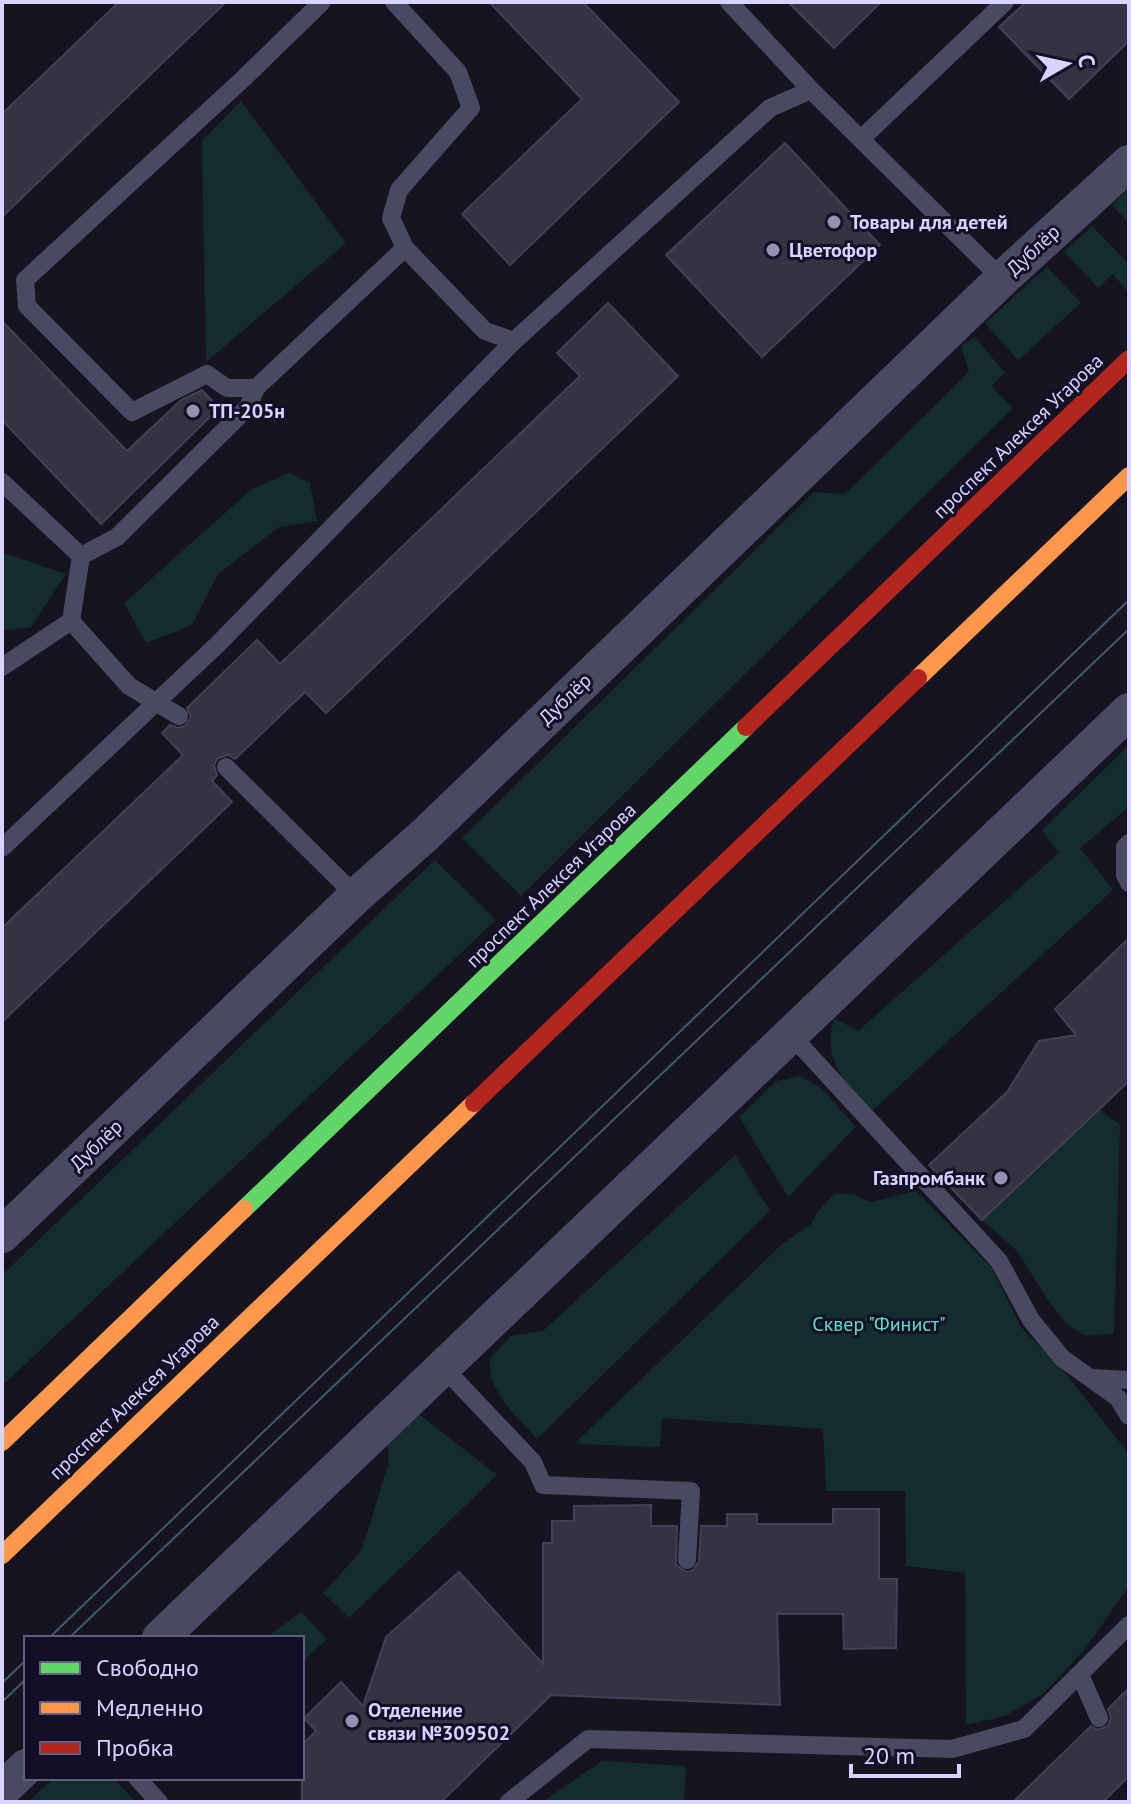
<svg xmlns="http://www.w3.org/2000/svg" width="1131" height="1804" font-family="'PT Sans',sans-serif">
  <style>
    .green { fill: #132c2d }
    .building { fill: #343243; stroke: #433f54; stroke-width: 2 }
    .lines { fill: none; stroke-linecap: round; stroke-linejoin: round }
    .lane { stroke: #4a4962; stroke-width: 18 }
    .street { stroke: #4a4962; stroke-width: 36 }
    .fast { stroke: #63d668; stroke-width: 18 }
    .slow { stroke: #ff974d; stroke-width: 18 }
    .jam { stroke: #b3261e; stroke-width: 18 }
    .tram { stroke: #43596b; stroke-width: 2 }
    .poi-dot { fill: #9591b1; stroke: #130f26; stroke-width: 3 }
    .labels { text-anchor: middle; stroke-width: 6; stroke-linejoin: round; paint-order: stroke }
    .poi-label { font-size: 20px; font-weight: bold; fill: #d9d4ff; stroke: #130f26; text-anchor: start }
    .street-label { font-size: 20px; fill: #d9d4ff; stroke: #130f26 }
    .park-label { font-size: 20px; fill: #5fe0c0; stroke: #130f26 }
  </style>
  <rect width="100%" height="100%" fill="#161421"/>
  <!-- green -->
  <path class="green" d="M 241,101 L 346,243 L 206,362 L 202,141 Z
    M 1129,188 L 1129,223 L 1112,205 Z
    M 1092,226 L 1129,264 L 1129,287 L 1126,290 L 1113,274 L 1098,288 L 1064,252 Z
    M 1047,267 L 1081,303 L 1018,360 L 985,323 Z
    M 975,337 L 1005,373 L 991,386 L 1013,408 L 521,896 L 462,838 L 814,492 L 845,494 L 969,372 L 961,346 Z
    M 289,473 L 310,483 L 317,521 L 279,527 L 218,574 L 192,625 L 146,643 L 124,603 L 252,489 Z
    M 2,552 L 66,574 L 31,627 L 2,631 Z
    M 1129,745 L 1129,807 L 1080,848 L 1113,890 L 873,1110 C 844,1079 822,1064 834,1018 L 858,1031 L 1059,853 L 1042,830 Z
    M 435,860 L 496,920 L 2,1386 L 2,1275 Z
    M 800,1076 L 822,1089 L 856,1127 L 788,1197 L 739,1117 L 776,1081 Z
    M 1099,1109 L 1120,1125 L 1114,1334 L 1084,1335 L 1067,1324 L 1049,1302 L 1017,1251 L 982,1220 Z
    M 735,1155 L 770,1211 L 537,1439 C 514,1413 488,1394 490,1358 L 511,1336 L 543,1331 Z
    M 916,1191 L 991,1267 L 1021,1327 L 1067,1375 L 1129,1454 L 1129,1586 L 1086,1648 L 1043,1694 L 1005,1716 L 966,1725 L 965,1573 L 906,1566 L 905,1491 L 826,1491 L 823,1429 L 662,1418 L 660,1447 L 574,1444 L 781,1245 L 811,1224 L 818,1211 L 835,1194 L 853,1194 L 871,1202 Z
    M 415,1411 L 497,1475 L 349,1618 L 323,1593 L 362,1550 L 389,1461 L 387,1438 Z
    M 301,1612 L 327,1639 L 302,1662 L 302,1638 L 200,1638 L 207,1634 L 267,1637 Z
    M 602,1761 L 686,1766 L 684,1802 L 542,1802 Z
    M 54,1778 L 113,1778 L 136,1802 L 28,1802 Z"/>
  <!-- building -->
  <path class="building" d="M 119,2 L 226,2 L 2,217 L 2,114 Z
    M 489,2 L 583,2 L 679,102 L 510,265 L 462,214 L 582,99 Z
    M 788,2 L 881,2 L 834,48 Z
    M 1026,2 L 1129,2 L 1129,41 L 1069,99 L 999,27 Z
    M 785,143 L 880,245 L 762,357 L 666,255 Z
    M 608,303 L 678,376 L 326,713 L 305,692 L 235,759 L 228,755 L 218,758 L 214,765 L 217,775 L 212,781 L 232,802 L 2,1022 L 2,928 L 183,755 L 162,733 L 170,725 L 178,728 L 185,726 L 191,717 L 187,708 L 257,640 L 280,664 L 580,376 L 557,353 Z
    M 2,321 L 127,451 L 181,400 L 202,390 L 219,408 L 101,524 L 2,420 Z
    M 1129,938 L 1129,1081 L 982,1220 L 929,1165 L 1007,1092 L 1039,1041 L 1076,1035 L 1055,1009 Z
    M 651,1505 L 651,1526 L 677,1526 L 676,1565 L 687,1572 L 693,1570 L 699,1561 L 701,1526 L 727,1526 L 727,1514 L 757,1514 L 757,1524 L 833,1524 L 833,1509 L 879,1509 L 879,1579 L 897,1579 L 896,1648 L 844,1649 L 843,1614 L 777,1614 L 780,1705 L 551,1695 L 441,1802 L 302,1802 L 302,1745 L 316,1731 L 304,1718 L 341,1682 L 363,1706 L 386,1637 L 459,1572 L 543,1664 L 543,1543 L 552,1543 L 552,1521 L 574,1521 L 574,1506 Z
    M 1129,1688 L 1129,1776 L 1103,1802 L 1013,1802 L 1091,1726 L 1098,1730 L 1108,1726 L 1111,1718 L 1108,1709 Z"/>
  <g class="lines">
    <!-- lane -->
    <path class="lane" d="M 394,2 L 458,72 L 471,108 L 399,190 L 391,218 L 405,248 L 485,331 L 514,341
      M 729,2 L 811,90 L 1002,279
      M 861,139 L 1005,2
      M 256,388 L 405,248
      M 2,482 L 81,556 L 71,621 L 129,686 L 179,716
      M 81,556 L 117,537 L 248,407 L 256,388 L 227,388 L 207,374 L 132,412 L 27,306 L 25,280 L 244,78 L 322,2
      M 2,667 L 71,621
      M 226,767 L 356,896
      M 1129,843 L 1125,847 L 1125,875 L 1129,883
      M 2,848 L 219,643 L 514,341 L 770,108 L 811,90
      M 790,1034 L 999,1261 L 1031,1320 L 1062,1358 L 1118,1398 L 1129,1416
      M 443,1367 L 533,1462 L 543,1485 L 691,1491 L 687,1560
      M 1092,1378 L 1129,1380
      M 1080,1675 L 1099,1718
      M 137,1778 L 159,1802
      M 509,1802 L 588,1739 L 952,1749 L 1024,1729 L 1129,1625"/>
    <!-- street -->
    <path class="street" d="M 2,1235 L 356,896 L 427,833 L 1002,279 L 1129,163
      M 160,1638 L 1129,711
      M 2,1790 L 26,1767"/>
    <!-- fast -->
    <path class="fast" d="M 244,1209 L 746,727"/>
    <!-- slow -->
    <path class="slow" d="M 918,678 L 1129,476
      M 2,1442 L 244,1209
      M 2,1555 L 474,1103"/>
    <!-- jam -->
    <path class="jam" d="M 746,727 L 1129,359
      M 474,1103 L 918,678"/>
    <!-- tram -->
    <path class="tram" d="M 49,1638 L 1129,600
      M 69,1638 L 1129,629
      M 2,1683 L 26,1660
      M 2,1702 L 26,1679"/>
  </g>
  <!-- markers -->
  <g class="poi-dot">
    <circle cx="834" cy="222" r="8"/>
    <circle cx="773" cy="250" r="8"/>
    <circle cx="193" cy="411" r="8"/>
    <circle cx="1001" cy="1178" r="8"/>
    <circle cx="352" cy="1721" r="8"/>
  </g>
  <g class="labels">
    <!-- poi labels -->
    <g class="poi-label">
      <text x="850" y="229">Товары для детей</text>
      <text x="789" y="257">Цветофор</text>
      <text x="209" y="418">ТП-205н</text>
      <text x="985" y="1185" text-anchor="end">Газпромбанк</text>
      <text x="368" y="1717">Отделение<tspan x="368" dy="23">связи №309502</tspan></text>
    </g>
    <!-- street labels -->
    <g class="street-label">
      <text transform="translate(1033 250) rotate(-43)" y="7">Дублёр</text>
      <text transform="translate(1018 436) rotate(-44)" y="7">проспект Алексея Угарова</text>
      <text transform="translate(565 699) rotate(-44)" y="7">Дублёр</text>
      <text transform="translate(551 885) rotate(-44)" y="7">проспект Алексея Угарова</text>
      <text transform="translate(96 1145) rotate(-44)" y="7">Дублёр</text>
      <text transform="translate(134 1397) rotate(-44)" y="7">проспект Алексея Угарова</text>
    </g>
    <!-- park labels -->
    <g class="park-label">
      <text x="879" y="1331">Сквер "Финист"</text>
    </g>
  </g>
  <!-- border -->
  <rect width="1131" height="1804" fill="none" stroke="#d9d4ff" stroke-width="8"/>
  <!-- legend -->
  <rect x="24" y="1636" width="280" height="144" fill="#130f26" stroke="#625e7d" stroke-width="2"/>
  <rect x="40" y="1662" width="40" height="12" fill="#63d668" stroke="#625e7d" stroke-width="2"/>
  <text x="96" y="1676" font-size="24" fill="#d9d4ff">Свободно</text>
  <rect x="40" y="1702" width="40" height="12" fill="#ff974d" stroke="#625e7d" stroke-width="2"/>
  <text x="96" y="1716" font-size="24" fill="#d9d4ff">Медленно</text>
  <rect x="40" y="1742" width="40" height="12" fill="#b3261e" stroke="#625e7d" stroke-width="2"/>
  <text x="96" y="1756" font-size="24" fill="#d9d4ff">Пробка</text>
  <!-- north arrow -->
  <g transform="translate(1067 64) rotate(81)" stroke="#130f26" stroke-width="6" paint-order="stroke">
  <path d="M0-6L14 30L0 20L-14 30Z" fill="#d9d4ff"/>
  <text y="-12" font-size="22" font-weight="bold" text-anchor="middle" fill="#d9d4ff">С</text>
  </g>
  <!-- scale -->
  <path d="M851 1764v12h108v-12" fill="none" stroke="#d9d4ff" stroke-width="4"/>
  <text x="863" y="1764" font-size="24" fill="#d9d4ff" stroke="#130f26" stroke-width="6" paint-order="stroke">20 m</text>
</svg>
